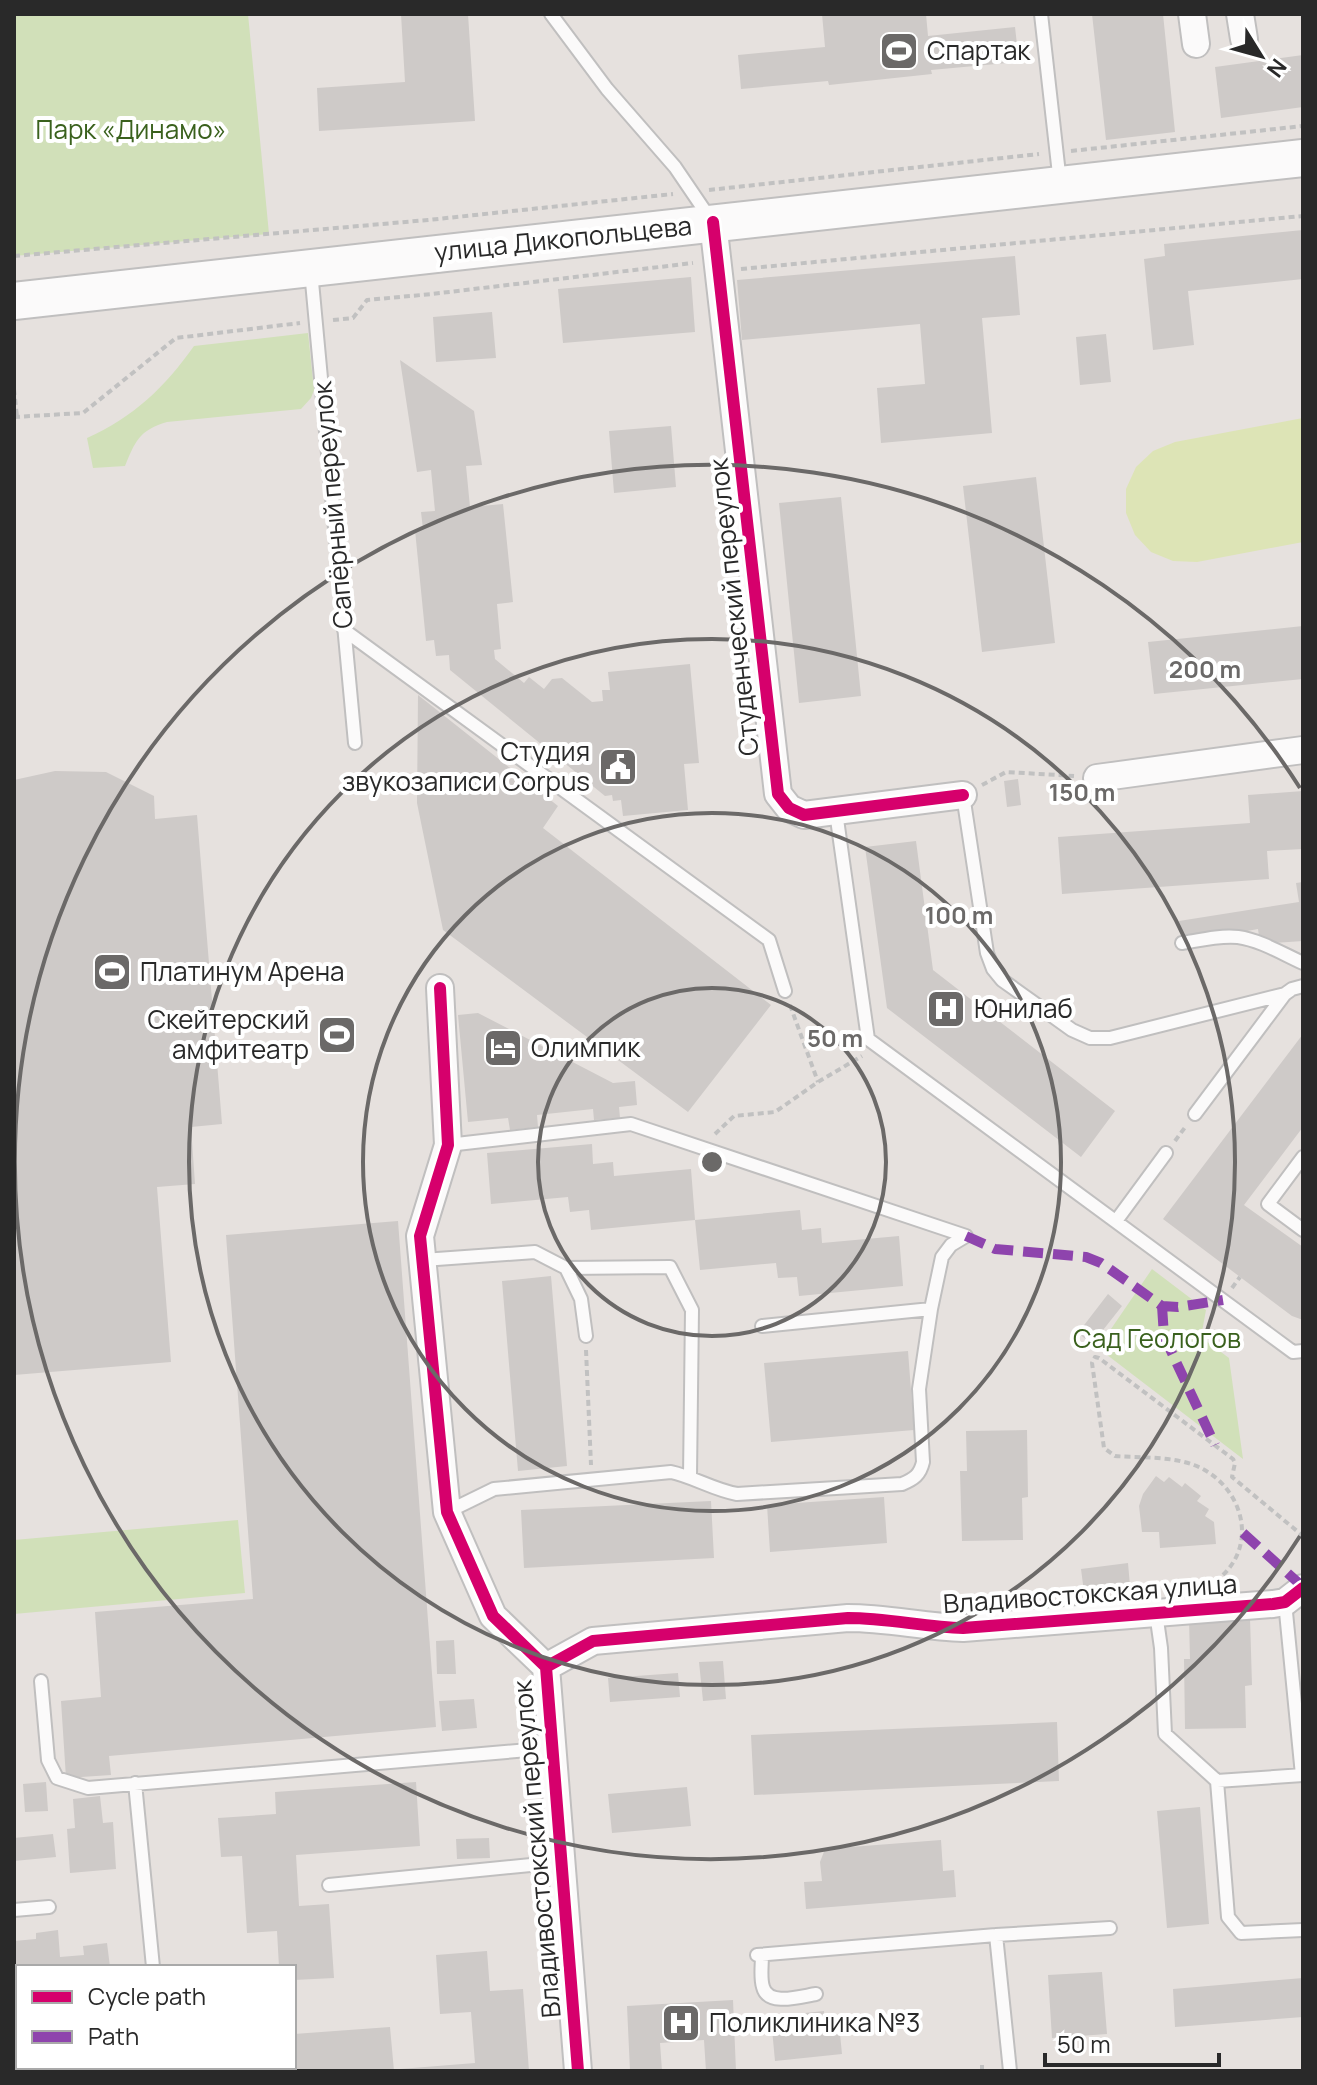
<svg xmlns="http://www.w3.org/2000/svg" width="1317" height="2085" font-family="Manrope,sans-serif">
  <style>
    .green { fill: #d1e0b9 }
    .pitch { fill: #dde4b6 }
    .building { fill: #cecac8 }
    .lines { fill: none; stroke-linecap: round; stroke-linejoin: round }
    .lane-casing { stroke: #c0bfbf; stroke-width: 16 }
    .street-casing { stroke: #c0bfbf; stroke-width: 30 }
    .secondary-casing { stroke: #c0bfbf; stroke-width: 40 }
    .path { stroke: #c1c1c1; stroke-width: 4; stroke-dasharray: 6 4; stroke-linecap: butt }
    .lane { stroke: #fbfafa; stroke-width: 12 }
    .street { stroke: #fbfafa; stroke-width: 26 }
    .secondary { stroke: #fbfafa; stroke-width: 36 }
    .quiet { stroke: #8e44ad; stroke-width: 10; stroke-dasharray: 20 10; stroke-linecap: butt }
    .cycleway-casing { stroke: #fff; stroke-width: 17 }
    .cycleway { stroke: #d6006c; stroke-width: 12 }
    .ring { fill: none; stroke: #6b6968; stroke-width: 4 }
    .labels { text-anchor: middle; stroke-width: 8; stroke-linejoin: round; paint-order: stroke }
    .poi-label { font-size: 26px; fill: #292929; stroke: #fff; text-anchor: start }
    .park-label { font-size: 26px; fill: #3a611d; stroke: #fff }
    .street-label { font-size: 26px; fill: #292929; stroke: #fff }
    .centre { fill: #6b6968; stroke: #fff; stroke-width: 4 }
    .ring-label { font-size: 24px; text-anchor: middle; font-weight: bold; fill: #6b6968; stroke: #fff; stroke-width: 8; stroke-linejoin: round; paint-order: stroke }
  </style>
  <rect width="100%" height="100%" fill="#e6e1de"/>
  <!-- green -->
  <path class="green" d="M 14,14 L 248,14 L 269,234 L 14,256 Z
    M 308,333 L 314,390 L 311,398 L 301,409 L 167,422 C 139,430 135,442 125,466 L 93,468 L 87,438 C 134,417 165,387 194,346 Z
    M 1152,1269 L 1206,1310 L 1201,1337 L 1229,1358 L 1243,1459 L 1098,1348 Z
    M 238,1520 L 245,1593 L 14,1614 L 14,1540 Z"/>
  <!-- pitch -->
  <path class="pitch" d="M 1303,418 L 1303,542 L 1197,562 L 1173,561 L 1151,552 L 1135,535 L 1126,513 L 1126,489 L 1136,467 L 1153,451 L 1175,442 Z"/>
  <!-- building -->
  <path class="building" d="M 401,14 L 468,14 L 475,121 L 319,131 L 317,88 L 405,82 Z
    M 822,14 L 926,14 L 928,36 L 1015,27 L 1019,62 L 931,70 L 932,74 L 829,85 L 828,81 L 741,89 L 738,55 L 825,47 Z
    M 1092,14 L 1163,14 L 1175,132 L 1106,140 Z
    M 1303,55 L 1303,107 L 1221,118 L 1215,67 Z
    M 1303,230 L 1303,279 L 1188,291 L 1194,345 L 1153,350 L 1144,259 L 1165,256 L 1164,244 Z
    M 1015,256 L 1020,315 L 982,318 L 992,433 L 881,443 L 877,388 L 925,384 L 920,324 L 742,340 L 737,280 Z
    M 691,277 L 695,332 L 563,343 L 558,289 Z
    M 492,312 L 496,358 L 436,362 L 433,317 Z
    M 1106,334 L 1111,382 L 1080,385 L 1076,337 Z
    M 400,360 L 474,411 L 482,465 L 466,466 L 470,507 L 503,504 L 513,602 L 497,604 L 501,649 L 494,650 L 495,659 L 524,683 L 529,677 L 544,689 L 552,679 L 562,678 L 592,702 L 603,701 L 602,690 L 610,690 L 608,672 L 690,664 L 699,763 L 684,764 L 688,810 L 623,816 L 621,800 L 613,801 L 612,795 L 605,796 L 450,670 L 449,655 L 436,656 L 434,640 L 426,641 L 415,530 L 423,529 L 421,512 L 435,511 L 431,470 L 417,472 Z
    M 671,426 L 676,487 L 614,493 L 609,431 Z
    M 1036,477 L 1055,643 L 982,652 L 963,486 Z
    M 841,497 L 861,696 L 799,703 L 779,503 Z
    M 1303,626 L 1303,679 L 1154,694 L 1148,642 Z
    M 418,695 L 558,806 L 543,828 L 771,1005 L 688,1112 L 443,930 L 417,803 Z
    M 55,771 L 106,772 L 154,796 L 155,819 L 197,815 L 222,1124 L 191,1127 L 195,1184 L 157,1187 L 171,1362 L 14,1375 L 14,780 Z
    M 1018,779 L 1021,805 L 1007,807 L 1004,781 Z
    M 1303,791 L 1303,849 L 1267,851 L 1269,879 L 1062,894 L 1058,837 L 1250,823 L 1248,795 Z
    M 916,841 L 933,970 L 1115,1111 L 1081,1157 L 887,1008 L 865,847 Z
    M 1303,882 L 1303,941 L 1260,944 L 1258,929 L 1182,943 L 1179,921 L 1299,902 L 1296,883 Z
    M 478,1013 L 613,1083 L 635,1081 L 637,1105 L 619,1107 L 620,1118 L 594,1120 L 593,1109 L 537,1115 L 538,1127 L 510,1130 L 508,1118 L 468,1122 L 458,1015 Z
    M 1303,1034 L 1303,1127 L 1244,1205 L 1303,1247 L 1303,1320 L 1292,1316 L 1163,1219 Z
    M 592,1144 L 593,1164 L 613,1162 L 614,1176 L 691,1169 L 695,1220 L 591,1230 L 589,1210 L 570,1212 L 568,1197 L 491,1204 L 487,1153 Z
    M 800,1210 L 802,1230 L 821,1228 L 822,1243 L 899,1236 L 903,1286 L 799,1296 L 797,1277 L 778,1278 L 776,1263 L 700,1270 L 695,1220 Z
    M 398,1221 L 436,1727 L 109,1756 L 111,1775 L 66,1778 L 61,1701 L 101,1697 L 95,1612 L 253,1599 L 226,1235 Z
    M 551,1276 L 567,1466 L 518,1471 L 502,1281 Z
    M 1108,1294 L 1122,1306 L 1092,1344 L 1078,1333 Z
    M 908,1351 L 914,1430 L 771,1442 L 764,1363 Z
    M 1027,1430 L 1028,1497 L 1022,1498 L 1023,1540 L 962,1541 L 960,1471 L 967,1471 L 966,1431 Z
    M 1156,1476 L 1164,1482 L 1169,1477 L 1182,1487 L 1185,1483 L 1201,1496 L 1197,1501 L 1209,1509 L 1205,1516 L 1214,1522 L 1216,1544 L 1160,1548 L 1159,1532 L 1142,1532 L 1139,1506 L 1143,1494 Z
    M 884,1497 L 887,1543 L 770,1552 L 767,1505 Z
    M 711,1501 L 714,1558 L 524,1568 L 521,1510 Z
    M 1128,1563 L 1130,1586 L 1084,1592 L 1081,1569 Z
    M 1250,1618 L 1252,1685 L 1245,1686 L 1246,1728 L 1185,1729 L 1184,1659 L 1190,1659 L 1189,1619 Z
    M 454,1640 L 456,1674 L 437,1674 L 436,1641 Z
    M 723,1661 L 726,1699 L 703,1701 L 699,1662 Z
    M 678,1673 L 680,1697 L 610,1702 L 608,1678 Z
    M 474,1699 L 477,1728 L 442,1731 L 439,1701 Z
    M 1057,1722 L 1059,1781 L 754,1795 L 751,1735 Z
    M 46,1782 L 48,1811 L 25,1812 L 23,1784 Z
    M 416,1782 L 420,1846 L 296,1855 L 299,1906 L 329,1904 L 334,1978 L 294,1980 L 294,1967 L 279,1967 L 277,1931 L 247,1933 L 242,1856 L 221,1857 L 218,1818 L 276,1814 L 275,1792 Z
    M 687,1787 L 691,1826 L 612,1833 L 608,1794 Z
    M 100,1796 L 103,1823 L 113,1822 L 116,1869 L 70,1873 L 67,1829 L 75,1828 L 73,1799 Z
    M 1200,1807 L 1209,1924 L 1167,1928 L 1157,1811 Z
    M 53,1834 L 56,1857 L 14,1861 L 14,1838 Z
    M 489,1838 L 490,1858 L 457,1859 L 456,1839 Z
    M 941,1840 L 943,1871 L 954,1870 L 956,1897 L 806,1909 L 804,1882 L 822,1881 L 820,1862 L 825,1849 Z
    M 58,1930 L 60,1957 L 84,1955 L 83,1946 L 107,1943 L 110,1967 L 18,1967 L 18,1979 L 14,1980 L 14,1941 L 36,1939 L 36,1933 Z
    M 487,1951 L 490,1991 L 523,1989 L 529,2071 L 400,2071 L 400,2069 L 475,2063 L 471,2012 L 440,2014 L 436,1955 Z
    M 1102,1972 L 1107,2034 L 1052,2038 L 1048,1975 Z
    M 1303,1978 L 1303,2017 L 1175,2027 L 1173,1989 Z
    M 733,2000 L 736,2071 L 706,2071 L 704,2040 L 660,2043 L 662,2071 L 630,2071 L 627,2006 Z
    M 824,2011 L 825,2025 L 839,2024 L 842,2054 L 775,2061 L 772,2029 L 807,2026 L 805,2013 Z
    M 390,2027 L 394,2071 L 221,2071 L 220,2067 L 294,2067 L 294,2034 Z"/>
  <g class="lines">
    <defs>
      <path id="lane" d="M 551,14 L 607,89 L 675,167 L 711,220
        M 1041,14 L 1060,183
        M 311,271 L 355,743
        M 344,630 L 769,940 L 785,991
        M 963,795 L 987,953 L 993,969 L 1002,980 L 1072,1030 L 1090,1038 L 1110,1038 L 1285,994
        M 836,812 L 868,1039 L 1293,1352 L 1303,1351
        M 1182,943 C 1200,940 1220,935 1238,937 C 1260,940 1283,954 1303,963
        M 1195,1114 L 1285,994 L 1292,989 L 1303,986
        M 448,1145 L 631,1124 L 966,1236
        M 1303,1157 L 1268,1204 L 1303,1230
        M 1116,1221 L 1166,1153
        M 423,1260 L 535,1252 L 566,1268 L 581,1299 L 586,1336
        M 566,1268 L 670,1267 L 692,1310 L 690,1476
        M 762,1326 L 931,1309 L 942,1257 L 951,1245 L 966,1236
        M 447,1512 L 494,1489 L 671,1472 C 694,1477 714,1490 737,1494 L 902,1484 C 914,1479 920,1475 923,1462 L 919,1389 L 931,1309
        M 1285,1602 L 1302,1775
        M 1156,1613 L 1161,1648 L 1165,1734 L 1217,1781 L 1228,1917 L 1241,1933 L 1303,1930
        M 41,1681 L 48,1760 L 57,1778 L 88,1788 L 552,1748
        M 1217,1781 L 1303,1775
        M 135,1783 L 153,1967
        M 329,1885 L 561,1862
        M 14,1910 L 49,1907
        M 757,1955 L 996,1935
        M 762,1955 C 762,1965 760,1978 763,1987 C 768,2007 802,1996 816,1994
        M 14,2022 L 18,2022
        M 163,2067 L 163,2071
        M 29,2071 L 85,2067
        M 1010,2071 L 996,1935 L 1110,1928"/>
      <path id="street" d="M 1192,14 L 1196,44
        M 1240,14 L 1244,39
        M 713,222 L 778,794 L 789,808 L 804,815 L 963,795
        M 1097,778 L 1303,750
        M 440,988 L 448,1145 L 420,1236 L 447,1512 L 493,1616 L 546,1667 L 578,2071
        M 546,1667 L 593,1641 L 848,1618 C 887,1618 925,1627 963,1628 L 1273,1604 L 1285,1602 L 1303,1588"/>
      <path id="secondary" d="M 14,301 L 1303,158"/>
    </defs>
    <!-- lane casing -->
    <use href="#lane" class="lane-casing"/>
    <!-- street casing -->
    <use href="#street" class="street-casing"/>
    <!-- secondary casing -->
    <use href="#secondary" class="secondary-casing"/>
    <!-- path -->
    <path class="path" d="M 1071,151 L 1303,126
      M 709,190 L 1039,154
      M 14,256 L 428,220 L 673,194
      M 741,269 L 1303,216
      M 333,320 L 353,318 L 367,300 L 432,294 L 693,263
      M 14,389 L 17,417
      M 14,417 L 83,413 L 176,338 L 300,323
      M 982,785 L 1006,772 L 1074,776
      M 790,1005 L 818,1082
      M 715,1134 L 734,1116 L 775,1112 L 818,1082 L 862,1056
      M 1175,1141 L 1186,1126
      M 1232,1288 L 1240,1277
      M 586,1350 L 591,1465
      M 1223,1575 C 1260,1539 1239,1482 1194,1465 C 1170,1456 1140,1458 1115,1456 L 1104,1448 L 1092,1363 L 1095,1357 L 1099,1358 L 1233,1459 L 1235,1463 L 1232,1477 L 1303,1536
      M 982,2065 L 982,2071"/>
    <!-- lane -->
    <use href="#lane" class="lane"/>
    <!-- street -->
    <use href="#street" class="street"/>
    <!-- secondary -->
    <use href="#secondary" class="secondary"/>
    <!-- quiet -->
    <path class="quiet" d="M 966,1236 L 995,1249 L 1086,1257 L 1101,1263 L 1162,1306 L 1178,1307 L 1223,1300
      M 1162,1306 L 1164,1336 L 1215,1445
      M 1243,1533 L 1303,1587"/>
    <defs>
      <path id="cycleway" d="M 713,222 L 778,794 L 789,808 L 804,815 L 963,795
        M 440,988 L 448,1145 L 420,1236 L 447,1512 L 493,1616 L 546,1667 L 578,2071
        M 546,1667 L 593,1641 L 848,1618 C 887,1618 925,1627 963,1628 L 1273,1604 L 1285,1602 L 1303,1588"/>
    </defs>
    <!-- cycleway casing -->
    <use href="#cycleway" class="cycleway-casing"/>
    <!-- cycleway -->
    <use href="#cycleway" class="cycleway"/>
  </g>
  <!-- distance rings -->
  <g class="ring">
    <circle cx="712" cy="1162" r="174"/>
    <circle cx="712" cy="1162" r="349"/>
    <circle cx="712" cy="1162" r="523"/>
    <path d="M1300 1536A697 697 0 1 1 1300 788"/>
  </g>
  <!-- icons -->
  <defs>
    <symbol id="stadium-square" viewBox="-11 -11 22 22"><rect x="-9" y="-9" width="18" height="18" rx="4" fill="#6b6968" stroke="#fff"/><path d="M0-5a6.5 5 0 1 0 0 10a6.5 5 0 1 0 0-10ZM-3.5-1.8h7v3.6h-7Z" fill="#fff"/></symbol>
    <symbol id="civic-square" viewBox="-11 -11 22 22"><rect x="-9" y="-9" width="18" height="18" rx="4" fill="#6b6968" stroke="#fff"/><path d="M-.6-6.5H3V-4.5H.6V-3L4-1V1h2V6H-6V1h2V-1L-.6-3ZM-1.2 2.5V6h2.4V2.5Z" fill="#fff"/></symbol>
    <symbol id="hospital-square" viewBox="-11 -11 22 22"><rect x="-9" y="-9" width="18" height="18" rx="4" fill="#6b6968" stroke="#fff"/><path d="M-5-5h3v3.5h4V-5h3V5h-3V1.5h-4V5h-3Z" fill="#fff"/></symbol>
    <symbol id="hotel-square" viewBox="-11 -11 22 22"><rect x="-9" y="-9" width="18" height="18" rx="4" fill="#6b6968" stroke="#fff"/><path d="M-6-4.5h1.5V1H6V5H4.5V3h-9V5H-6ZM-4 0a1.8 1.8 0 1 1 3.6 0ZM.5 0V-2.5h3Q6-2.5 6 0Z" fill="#fff"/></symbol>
  </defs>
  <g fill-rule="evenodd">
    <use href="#stadium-square" x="877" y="29" width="44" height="44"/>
    <use href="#civic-square" x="596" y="745" width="44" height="44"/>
    <use href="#stadium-square" x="90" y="950" width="44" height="44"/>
    <use href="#hospital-square" x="924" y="987" width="44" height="44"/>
    <use href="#stadium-square" x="315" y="1013" width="44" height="44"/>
    <use href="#hotel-square" x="481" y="1026" width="44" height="44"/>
    <use href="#hospital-square" x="659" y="2001" width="44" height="44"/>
  </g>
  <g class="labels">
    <!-- poi labels -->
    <g class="poi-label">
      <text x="927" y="60">Спартак</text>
      <text x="590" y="761" text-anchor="end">Студия<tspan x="590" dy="30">звукозаписи Corpus</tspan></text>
      <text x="140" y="981">Платинум Арена</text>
      <text x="974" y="1018">Юнилаб</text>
      <text x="309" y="1029" text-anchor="end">Скейтерский<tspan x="309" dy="30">амфитеатр</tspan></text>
      <text x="531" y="1057">Олимпик</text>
      <text x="709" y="2032">Поликлиника №3</text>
    </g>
    <!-- park labels -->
    <g class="park-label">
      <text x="131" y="139">Парк «Динамо»</text>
      <text x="1157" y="1348">Сад Геологов</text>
    </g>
    <!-- street labels -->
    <g class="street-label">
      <text transform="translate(563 239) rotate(-6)" y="9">улица Дикопольцева</text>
      <text transform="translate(333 505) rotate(-95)" y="9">Сапёрный переулок</text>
      <text transform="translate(734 607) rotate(-96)" y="9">Студенческий переулок</text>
      <text transform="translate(1090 1594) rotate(-4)" y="9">Владивостокская улица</text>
      <text transform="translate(537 1849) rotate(-95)" y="9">Владивостокский переулок</text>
    </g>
  </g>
  <circle cx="712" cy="1162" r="12" class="centre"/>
  <g class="ring-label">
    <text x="1205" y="678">200 m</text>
    <text x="1082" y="801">150 m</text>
    <text x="959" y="924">100 m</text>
    <text x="835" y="1047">50 m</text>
  </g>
  <!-- border -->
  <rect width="1317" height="2085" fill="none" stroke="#292929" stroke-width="32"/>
  <!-- legend -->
  <rect x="16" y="1965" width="280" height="104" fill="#ffffff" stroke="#a9a9a9" stroke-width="2"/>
  <rect x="32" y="1991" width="40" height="12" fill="#d6006c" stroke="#a9a9a9" stroke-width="2"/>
  <text x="88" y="2005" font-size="24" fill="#292929">Cycle path</text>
  <rect x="32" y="2031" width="40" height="12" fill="#8e44ad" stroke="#a9a9a9" stroke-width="2"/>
  <text x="88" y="2045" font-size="24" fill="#292929">Path</text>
  <!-- north arrow -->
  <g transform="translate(1261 56) rotate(127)" stroke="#ffffff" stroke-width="6" paint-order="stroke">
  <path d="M0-6L14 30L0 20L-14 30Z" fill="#292929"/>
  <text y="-12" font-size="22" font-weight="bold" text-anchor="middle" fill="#292929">N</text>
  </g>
  <!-- scale -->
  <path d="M1045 2053v12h174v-12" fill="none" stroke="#292929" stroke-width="4"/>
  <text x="1057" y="2053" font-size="24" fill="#292929" stroke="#ffffff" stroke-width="6" paint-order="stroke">50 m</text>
</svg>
